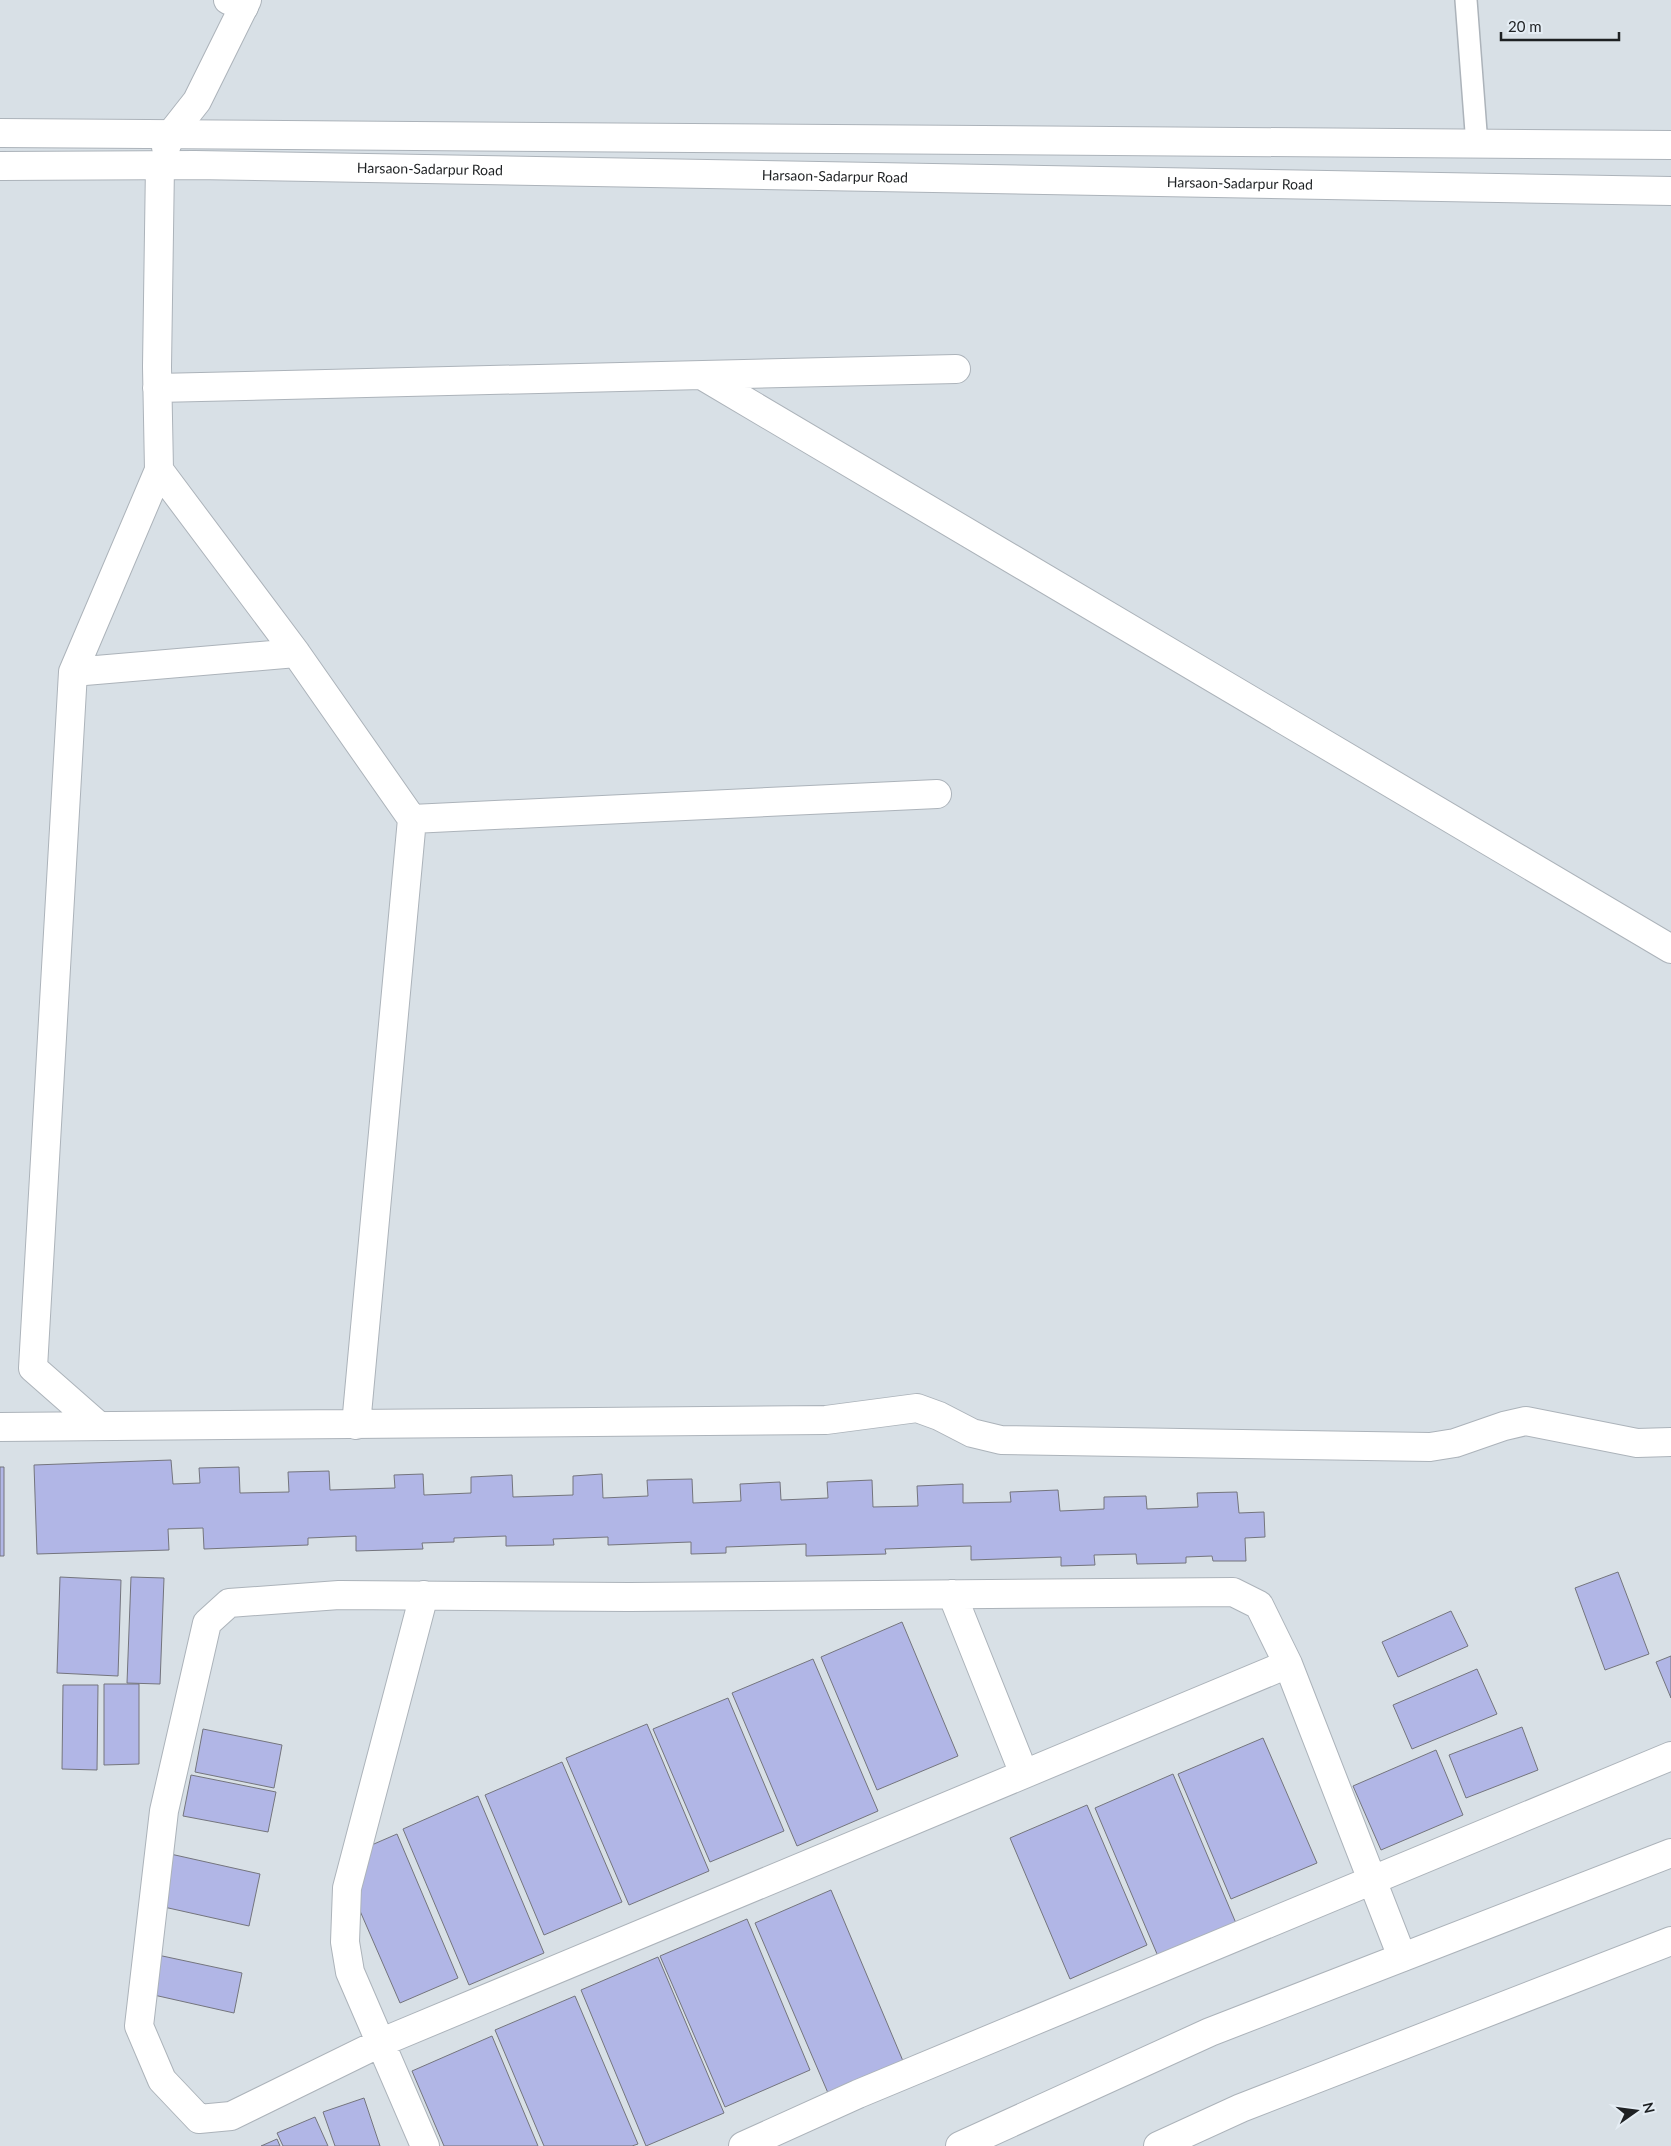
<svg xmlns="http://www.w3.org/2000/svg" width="1671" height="2146" font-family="Lato,sans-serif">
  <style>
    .building { fill: #b1b6e6; stroke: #74757d }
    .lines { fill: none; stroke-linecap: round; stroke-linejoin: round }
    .lane-casing { stroke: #acb3ba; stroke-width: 24 }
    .street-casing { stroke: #acb3ba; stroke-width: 30 }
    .secondary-casing { stroke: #acb3ba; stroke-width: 30 }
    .lane { stroke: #fff; stroke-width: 21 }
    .street { stroke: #fff; stroke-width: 28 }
    .secondary { stroke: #fff; stroke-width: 28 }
    .labels { text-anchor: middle; stroke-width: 5; stroke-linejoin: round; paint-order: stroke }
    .street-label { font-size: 14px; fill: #1e2123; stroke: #e5edf4 }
  </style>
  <rect width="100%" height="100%" fill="#d8e0e6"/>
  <!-- building -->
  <path class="building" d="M 171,1460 L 173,1484 L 200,1483 L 199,1468 L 239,1467 L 240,1493 L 289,1492 L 288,1472 L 329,1471 L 330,1490 L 395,1488 L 394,1475 L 423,1474 L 424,1495 L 471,1493 L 471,1477 L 512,1475 L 513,1497 L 573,1495 L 573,1476 L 602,1474 L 603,1498 L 648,1496 L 647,1480 L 692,1479 L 693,1503 L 741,1501 L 740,1484 L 780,1482 L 781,1500 L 828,1498 L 827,1482 L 872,1480 L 873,1507 L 918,1506 L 917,1486 L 963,1484 L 963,1503 L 1011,1502 L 1010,1492 L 1058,1490 L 1060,1511 L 1104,1509 L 1104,1497 L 1146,1496 L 1147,1509 L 1198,1507 L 1197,1493 L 1237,1492 L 1239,1513 L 1264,1512 L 1265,1537 L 1245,1538 L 1246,1561 L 1213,1561 L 1212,1556 L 1186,1557 L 1186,1563 L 1137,1564 L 1136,1554 L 1094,1555 L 1095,1565 L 1061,1566 L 1061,1557 L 971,1560 L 971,1546 L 885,1549 L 886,1554 L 806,1556 L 806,1544 L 726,1547 L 726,1553 L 691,1554 L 691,1542 L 608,1545 L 608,1537 L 553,1539 L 554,1545 L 506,1546 L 506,1536 L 454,1538 L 454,1542 L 422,1543 L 423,1549 L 356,1551 L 356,1536 L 308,1538 L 308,1545 L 204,1549 L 203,1528 L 168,1529 L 169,1550 L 37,1554 L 34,1465 Z
    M 0,1467 L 4,1467 L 4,1556 L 0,1556 Z
    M 1618,1572 L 1649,1654 L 1605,1670 L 1575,1588 Z
    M 60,1577 L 121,1580 L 118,1676 L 57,1673 Z
    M 131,1577 L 164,1578 L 160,1684 L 127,1683 Z
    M 1451,1611 L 1468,1646 L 1398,1677 L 1382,1642 Z
    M 902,1622 L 958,1756 L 877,1790 L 821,1657 Z
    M 1671,1656 L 1671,1698 L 1656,1662 Z
    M 813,1659 L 878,1811 L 797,1846 L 732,1693 Z
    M 1477,1669 L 1497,1714 L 1412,1749 L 1393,1705 Z
    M 104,1684 L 139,1684 L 139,1764 L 104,1765 Z
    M 63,1685 L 98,1685 L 97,1770 L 62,1769 Z
    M 728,1698 L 784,1831 L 710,1862 L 653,1729 Z
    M 647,1724 L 709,1871 L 629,1905 L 566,1758 Z
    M 1522,1727 L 1538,1770 L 1466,1798 L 1449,1755 Z
    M 203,1729 L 282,1745 L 274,1788 L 195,1772 Z
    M 1263,1738 L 1317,1863 L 1231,1899 L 1178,1774 Z
    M 1436,1750 L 1463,1815 L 1381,1850 L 1353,1786 Z
    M 562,1762 L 622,1902 L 544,1935 L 485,1795 Z
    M 1173,1774 L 1238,1928 L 1160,1961 L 1095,1808 Z
    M 191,1775 L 276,1792 L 268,1832 L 183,1816 Z
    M 478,1796 L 544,1953 L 469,1985 L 403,1829 Z
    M 1087,1805 L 1147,1945 L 1070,1979 L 1010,1838 Z
    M 397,1834 L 458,1978 L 400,2003 L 357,1904 L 367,1847 Z
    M 166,1853 L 260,1874 L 249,1926 L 155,1905 Z
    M 831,1890 L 903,2061 L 828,2093 L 755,1923 Z
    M 747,1919 L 810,2070 L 725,2107 L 660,1956 Z
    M 153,1954 L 242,1973 L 234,2013 L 145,1993 Z
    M 658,1957 L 724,2113 L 646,2146 L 581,1990 Z
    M 575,1996 L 638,2144 L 632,2146 L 544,2146 L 495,2030 Z
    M 492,2036 L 538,2146 L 444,2146 L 412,2071 Z
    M 364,2098 L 380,2146 L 335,2146 L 323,2112 Z
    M 315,2117 L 328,2146 L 283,2146 L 277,2133 Z
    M 277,2139 L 280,2146 L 261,2146 Z"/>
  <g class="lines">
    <defs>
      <path id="lane" d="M 1466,0 L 1477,145"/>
      <path id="street" d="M 228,0 L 244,7
        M 703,376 L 1671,949
        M 157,388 L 956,369
        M 159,470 L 296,653 L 412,819 L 937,794
        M 73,672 L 296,653
        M 356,1425 L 412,819
        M 99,1426 L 33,1368 L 73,672 L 159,470 L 157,367 L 160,165
        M 0,1427 L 826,1420 L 917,1408 L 939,1416 L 972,1433 L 1001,1440 L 1430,1447 L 1455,1443 L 1504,1426 L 1526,1421 L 1637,1443 L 1671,1442
        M 952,1594 L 1024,1774
        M 424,1595 L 347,1888 L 345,1942 L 350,1972 L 425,2146
        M 1288,1664 L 382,2042 L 231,2116 L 199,2119 L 162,2080 L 139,2026 L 164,1811 L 207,1623 L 229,1603 L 339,1595 L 629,1597 L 1233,1592 L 1259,1605 L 1288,1664 L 1402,1957
        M 743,2146 L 858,2094 L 1671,1756"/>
      <g id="secondary">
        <path d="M 0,133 L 1671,145"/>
        <path d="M 166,147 L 171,134 L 197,101 L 247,0"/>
        <path id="s1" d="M 0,166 L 195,165 L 1671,191"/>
        <path d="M 960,2146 L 1210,2032 L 1671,1853"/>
        <path d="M 1158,2146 L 1241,2108 L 1671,1941"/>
      </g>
    </defs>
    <!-- lane casing -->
    <use href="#lane" class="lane-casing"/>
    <!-- street casing -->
    <use href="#street" class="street-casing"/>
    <!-- secondary casing -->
    <use href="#secondary" class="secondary-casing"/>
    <!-- lane -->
    <use href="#lane" class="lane"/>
    <!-- street -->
    <use href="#street" class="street"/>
    <!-- secondary -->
    <use href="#secondary" class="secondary"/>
  </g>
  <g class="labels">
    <!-- street labels -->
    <g class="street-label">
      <text dy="5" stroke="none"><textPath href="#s1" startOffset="430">Harsaon-Sadarpur Road</textPath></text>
      <text dy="5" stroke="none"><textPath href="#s1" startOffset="835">Harsaon-Sadarpur Road</textPath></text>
      <text dy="5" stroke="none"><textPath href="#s1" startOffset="1240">Harsaon-Sadarpur Road</textPath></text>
    </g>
  </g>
  <!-- north arrow -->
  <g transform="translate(1636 2111) rotate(76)" stroke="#e5edf4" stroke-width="4" paint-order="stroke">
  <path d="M0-4L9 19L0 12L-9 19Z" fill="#1e2123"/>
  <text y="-8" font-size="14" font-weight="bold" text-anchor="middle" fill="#1e2123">N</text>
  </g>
  <!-- scale -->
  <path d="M1501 32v8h118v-8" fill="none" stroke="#1e2123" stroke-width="2.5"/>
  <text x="1508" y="32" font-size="15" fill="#1e2123" stroke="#e5edf4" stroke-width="4" paint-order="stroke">20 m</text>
</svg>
